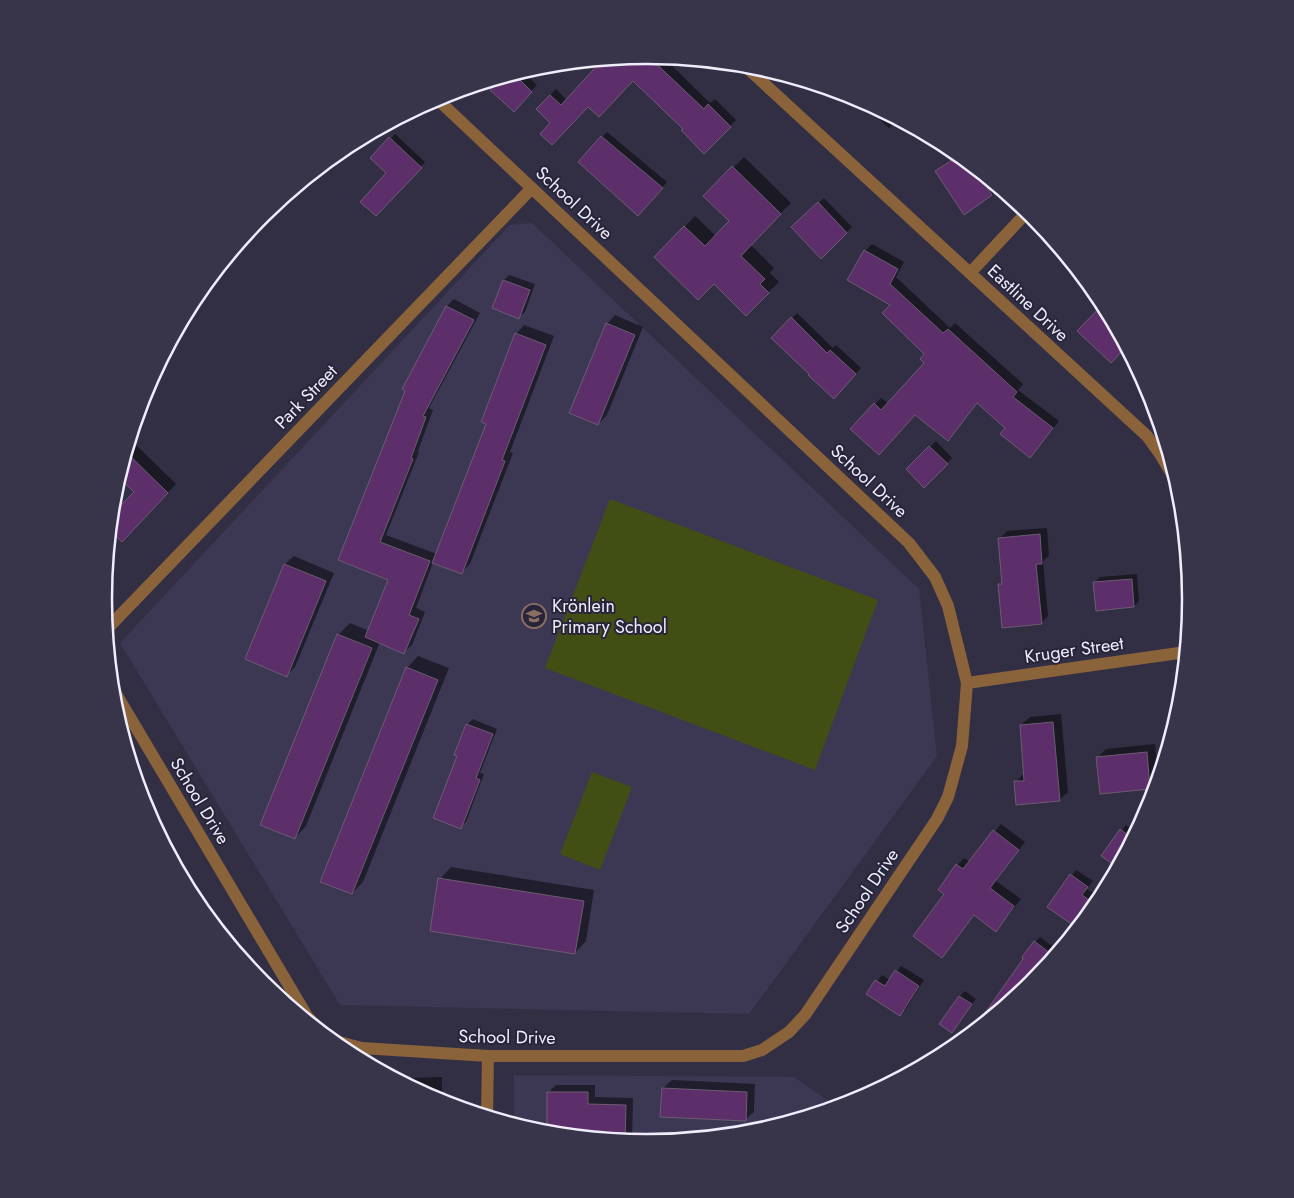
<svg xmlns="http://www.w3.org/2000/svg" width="1294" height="1198" font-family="Jost,sans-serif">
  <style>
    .built { fill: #3c3853 }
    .green { fill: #414e14 }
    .shadow { fill: #0007 }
    .building { fill: #5d2f6a; stroke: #6c5c71 }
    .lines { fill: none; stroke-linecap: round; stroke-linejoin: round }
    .minor { stroke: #8b633a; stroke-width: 12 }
    .labels { text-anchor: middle; stroke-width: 4; stroke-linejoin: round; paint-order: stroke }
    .street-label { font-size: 18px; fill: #efedfc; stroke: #28253a }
    .poi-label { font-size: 18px; fill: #efedfc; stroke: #28253a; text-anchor: start }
    .rim { fill: none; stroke: #efedfc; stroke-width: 2.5 }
  </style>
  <rect width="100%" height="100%" fill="#322f45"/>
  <!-- built -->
  <path class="built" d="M 532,223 L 919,589 L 937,756 L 749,1014 L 340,1005 L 120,643 L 510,225 Z
    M 514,1075 L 794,1077 L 837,1107 L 753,1133 L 647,1143 L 541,1132 L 514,1124 Z"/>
  <!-- green -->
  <path class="green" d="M 610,499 L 878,600 L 815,770 L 545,668 Z
    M 592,772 L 632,787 L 600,870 L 560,854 Z"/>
  <!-- shadow -->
  <path class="shadow" d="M 647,55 L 662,56 L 710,103 L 715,99 L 736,120 L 704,152 L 684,129 L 633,79 L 588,105 L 552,123 L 538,109 L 556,89 L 567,100 L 605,59 Z
    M 522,71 L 537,85 L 513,110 L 498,83 L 494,80 Z
    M 879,109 L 898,119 L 889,128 L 879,119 L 884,114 Z
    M 607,132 L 667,182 L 643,209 L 602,137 Z
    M 395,134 L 425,162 L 376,214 L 388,173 L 372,158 Z
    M 958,154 L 999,187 L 992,195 L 936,171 L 945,163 Z
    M 744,157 L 791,203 L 750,244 L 774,268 L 770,273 L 779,282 L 746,314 L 714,282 L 656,256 L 695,216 L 716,236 L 730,221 L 705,196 Z
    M 824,198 L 852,227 L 821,257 L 793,227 Z
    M 872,244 L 904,262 L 896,277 L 950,328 L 955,323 L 1023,384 L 1018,390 L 1059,421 L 1030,457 L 1006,428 L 978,402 L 948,440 L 915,414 L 879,453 L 875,404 L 881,398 L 889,404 L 926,363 L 926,354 L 892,304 L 865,251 Z
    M 509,275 L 535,284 L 525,312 L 519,317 L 493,308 L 504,280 Z
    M 454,299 L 480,313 L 429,408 L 433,410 L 418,451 L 419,452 L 386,535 L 437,554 L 488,423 L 516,334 L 524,325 L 554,336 L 510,452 L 513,453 L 470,564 L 461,573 L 433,562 L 416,608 L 425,612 L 412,645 L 404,652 L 380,642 L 306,826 L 295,838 L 338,635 L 350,623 L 369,631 L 390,579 L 340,559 L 406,390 L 403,388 L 447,306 Z
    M 1104,305 L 1130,354 L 1127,357 L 1121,351 L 1079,331 Z
    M 797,313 L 833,348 L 836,345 L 861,368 L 839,392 L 810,374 L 773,338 Z
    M 615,315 L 643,327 L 607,415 L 598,424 L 607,324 Z
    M 131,440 L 176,484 L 122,540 L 110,529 L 111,517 L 135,492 L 119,476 Z
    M 936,441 L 952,458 L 924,486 L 908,469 Z
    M 1047,528 L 1049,556 L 1043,561 L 1048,616 L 1041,623 L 999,585 L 1003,581 L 1000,538 L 1007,531 Z
    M 294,556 L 334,573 L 295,667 L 287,675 L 247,659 L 285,564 Z
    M 1137,574 L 1139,601 L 1134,606 L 1095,582 L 1100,577 Z
    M 418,656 L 449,668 L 363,882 L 352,893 L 407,668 Z
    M 1061,714 L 1068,792 L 1059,800 L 1016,782 L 1024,773 L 1021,725 L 1030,717 Z
    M 473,719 L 497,729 L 480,773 L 484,774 L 466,822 L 460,827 L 459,756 L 467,725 Z
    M 1155,744 L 1158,779 L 1150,788 L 1098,757 L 1106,749 Z
    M 1001,824 L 1025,842 L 996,881 L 1021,899 L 996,930 L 975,915 L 941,957 L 946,894 L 957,865 L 964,858 L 970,862 Z
    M 1126,825 L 1136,832 L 1118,866 L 1103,855 Z
    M 451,867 L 594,890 L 586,941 L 575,953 L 440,879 Z
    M 1076,870 L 1093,881 L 1087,889 L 1101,899 L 1078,927 L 1049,906 Z
    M 1040,937 L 1059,951 L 1031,984 L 1004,1006 L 1035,942 Z
    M 901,966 L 924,980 L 906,1009 L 900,1014 L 868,994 L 882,975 L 890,980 Z
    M 965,991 L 976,999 L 952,1032 L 960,996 Z
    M 442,1077 L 442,1095 L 437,1101 L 405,1084 L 410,1078 Z
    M 672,1080 L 755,1084 L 754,1112 L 745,1120 L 663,1088 Z
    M 556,1085 L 595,1085 L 595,1097 L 633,1098 L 632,1142 L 549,1133 L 548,1093 Z"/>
  <!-- building -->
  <path class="building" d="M 647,55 L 704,109 L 708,104 L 731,127 L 704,154 L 681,130 L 683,129 L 633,81 L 599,117 L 588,107 L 552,145 L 540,134 L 550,123 L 536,109 L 550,95 L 561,105 L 603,59 Z
    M 514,74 L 532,92 L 514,112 L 490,90 L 502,77 Z
    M 601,136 L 663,188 L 638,216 L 578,162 Z
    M 389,137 L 422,168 L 376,216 L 360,202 L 386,173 L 370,158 Z
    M 959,155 L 992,182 L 986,186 L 992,195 L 964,215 L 935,171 Z
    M 732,166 L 781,214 L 741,256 L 765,279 L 760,284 L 769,293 L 746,316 L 714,284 L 698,300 L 654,257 L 684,226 L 705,246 L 729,221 L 703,196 Z
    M 818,202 L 847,233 L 821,259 L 791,227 Z
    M 864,250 L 898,269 L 890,284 L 943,333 L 948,329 L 1017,392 L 1013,397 L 1053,428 L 1030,458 L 1000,434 L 1005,428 L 977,403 L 948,441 L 915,415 L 879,455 L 850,429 L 874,403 L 881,410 L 924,363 L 920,359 L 924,354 L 882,313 L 890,305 L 847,280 Z
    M 503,280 L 530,290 L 519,319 L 492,308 Z
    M 1103,304 L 1126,347 L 1111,363 L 1077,331 Z
    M 446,306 L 474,320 L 423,416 L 426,417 L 411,458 L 413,459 L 380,542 L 430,561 L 409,615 L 419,619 L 404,654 L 365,637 L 388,580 L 338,560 L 405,391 L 402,389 Z
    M 791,317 L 827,353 L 830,350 L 856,374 L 834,399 L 808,375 L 809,374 L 771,338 Z
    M 606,323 L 635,335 L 598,425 L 569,413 Z
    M 515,333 L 546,345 L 502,460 L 505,461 L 462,574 L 432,563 L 486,424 L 481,422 Z
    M 929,446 L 948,464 L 924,488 L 906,469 Z
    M 126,452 L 168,493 L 122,542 L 110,530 L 111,515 L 134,492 L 118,477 Z
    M 1040,534 L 1042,564 L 1036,564 L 1042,624 L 1002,628 L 998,584 L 1002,584 L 998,538 Z
    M 284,564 L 326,581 L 287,677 L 245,659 Z
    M 1132,579 L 1134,607 L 1096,611 L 1093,582 Z
    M 337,634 L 372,648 L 295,839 L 260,825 Z
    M 406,667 L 438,680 L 352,894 L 320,882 Z
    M 1053,722 L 1060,801 L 1016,805 L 1014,781 L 1024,781 L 1020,725 Z
    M 466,724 L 493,734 L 476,778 L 480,780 L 461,829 L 433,818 L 457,756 L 454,755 Z
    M 1147,752 L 1150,789 L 1100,794 L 1096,757 Z
    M 1120,829 L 1133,839 L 1117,867 L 1101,856 Z
    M 993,830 L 1019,850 L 990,888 L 1014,906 L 996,932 L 974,915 L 942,958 L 913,936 L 944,894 L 938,890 L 956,864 L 963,869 Z
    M 1070,874 L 1088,887 L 1082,895 L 1096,905 L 1077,928 L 1047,907 Z
    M 438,878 L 584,901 L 575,954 L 430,931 Z
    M 1034,941 L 1054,956 L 1031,984 L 984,1023 L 980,1020 L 1023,959 L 1022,957 Z
    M 895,970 L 919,986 L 900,1016 L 866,994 L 875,980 L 885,986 Z
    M 959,996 L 972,1004 L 952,1033 L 939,1024 Z
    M 662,1088 L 747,1092 L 746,1121 L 660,1117 Z
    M 547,1092 L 588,1092 L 588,1104 L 626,1105 L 625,1141 L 547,1133 Z"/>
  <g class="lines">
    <!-- minor -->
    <path class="minor" d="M 744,65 L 1147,436 L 1160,454 L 1173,476 L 1181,501 L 1189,620
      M 970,273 L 1028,211
      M 106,630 L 532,188
      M 967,683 L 1186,652
      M 112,687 L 307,1016 L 322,1032 L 339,1042 L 362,1048 L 488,1056 L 743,1056 L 762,1050 L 789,1032 L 805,1015 L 937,819 L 948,797 L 962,746 L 967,683 L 948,606 L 935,577 L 909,543 L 436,98
      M 487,1116 L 488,1056"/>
  </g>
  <!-- icons -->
  <defs>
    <symbol id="school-ring" viewBox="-11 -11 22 22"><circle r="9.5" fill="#28253a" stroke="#8d6e63" stroke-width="1.5"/><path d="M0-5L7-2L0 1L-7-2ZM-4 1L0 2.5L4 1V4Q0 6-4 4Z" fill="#8d6e63"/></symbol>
  </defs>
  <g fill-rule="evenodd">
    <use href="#school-ring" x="520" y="602" width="28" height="28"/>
  </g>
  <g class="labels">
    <!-- street labels -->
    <g class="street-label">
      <text transform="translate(574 203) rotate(43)" y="6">School Drive</text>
      <text transform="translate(1028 303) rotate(43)" y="6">Eastline Drive</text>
      <text transform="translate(306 397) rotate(-46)" y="6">Park Street</text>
      <text transform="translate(869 481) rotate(43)" y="6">School Drive</text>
      <text transform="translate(1074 650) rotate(-8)" y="6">Kruger Street</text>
      <text transform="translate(200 801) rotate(59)" y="6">School Drive</text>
      <text transform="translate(867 891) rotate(-56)" y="6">School Drive</text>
      <text transform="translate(507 1037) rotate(1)" y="6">School Drive</text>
    </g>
    <!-- poi labels -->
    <g class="poi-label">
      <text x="552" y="612">Krönlein<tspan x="552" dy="21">Primary School</tspan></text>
    </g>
  </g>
  <!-- crop -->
  <path d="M0 0H1294V1198H0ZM112 599a535 535 0 1 1 1070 0a535 535 0 1 1-1070 0Z" fill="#38354a" fill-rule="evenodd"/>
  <path class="rim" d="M112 599a535 535 0 1 1 1070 0a535 535 0 1 1-1070 0Z"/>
</svg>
